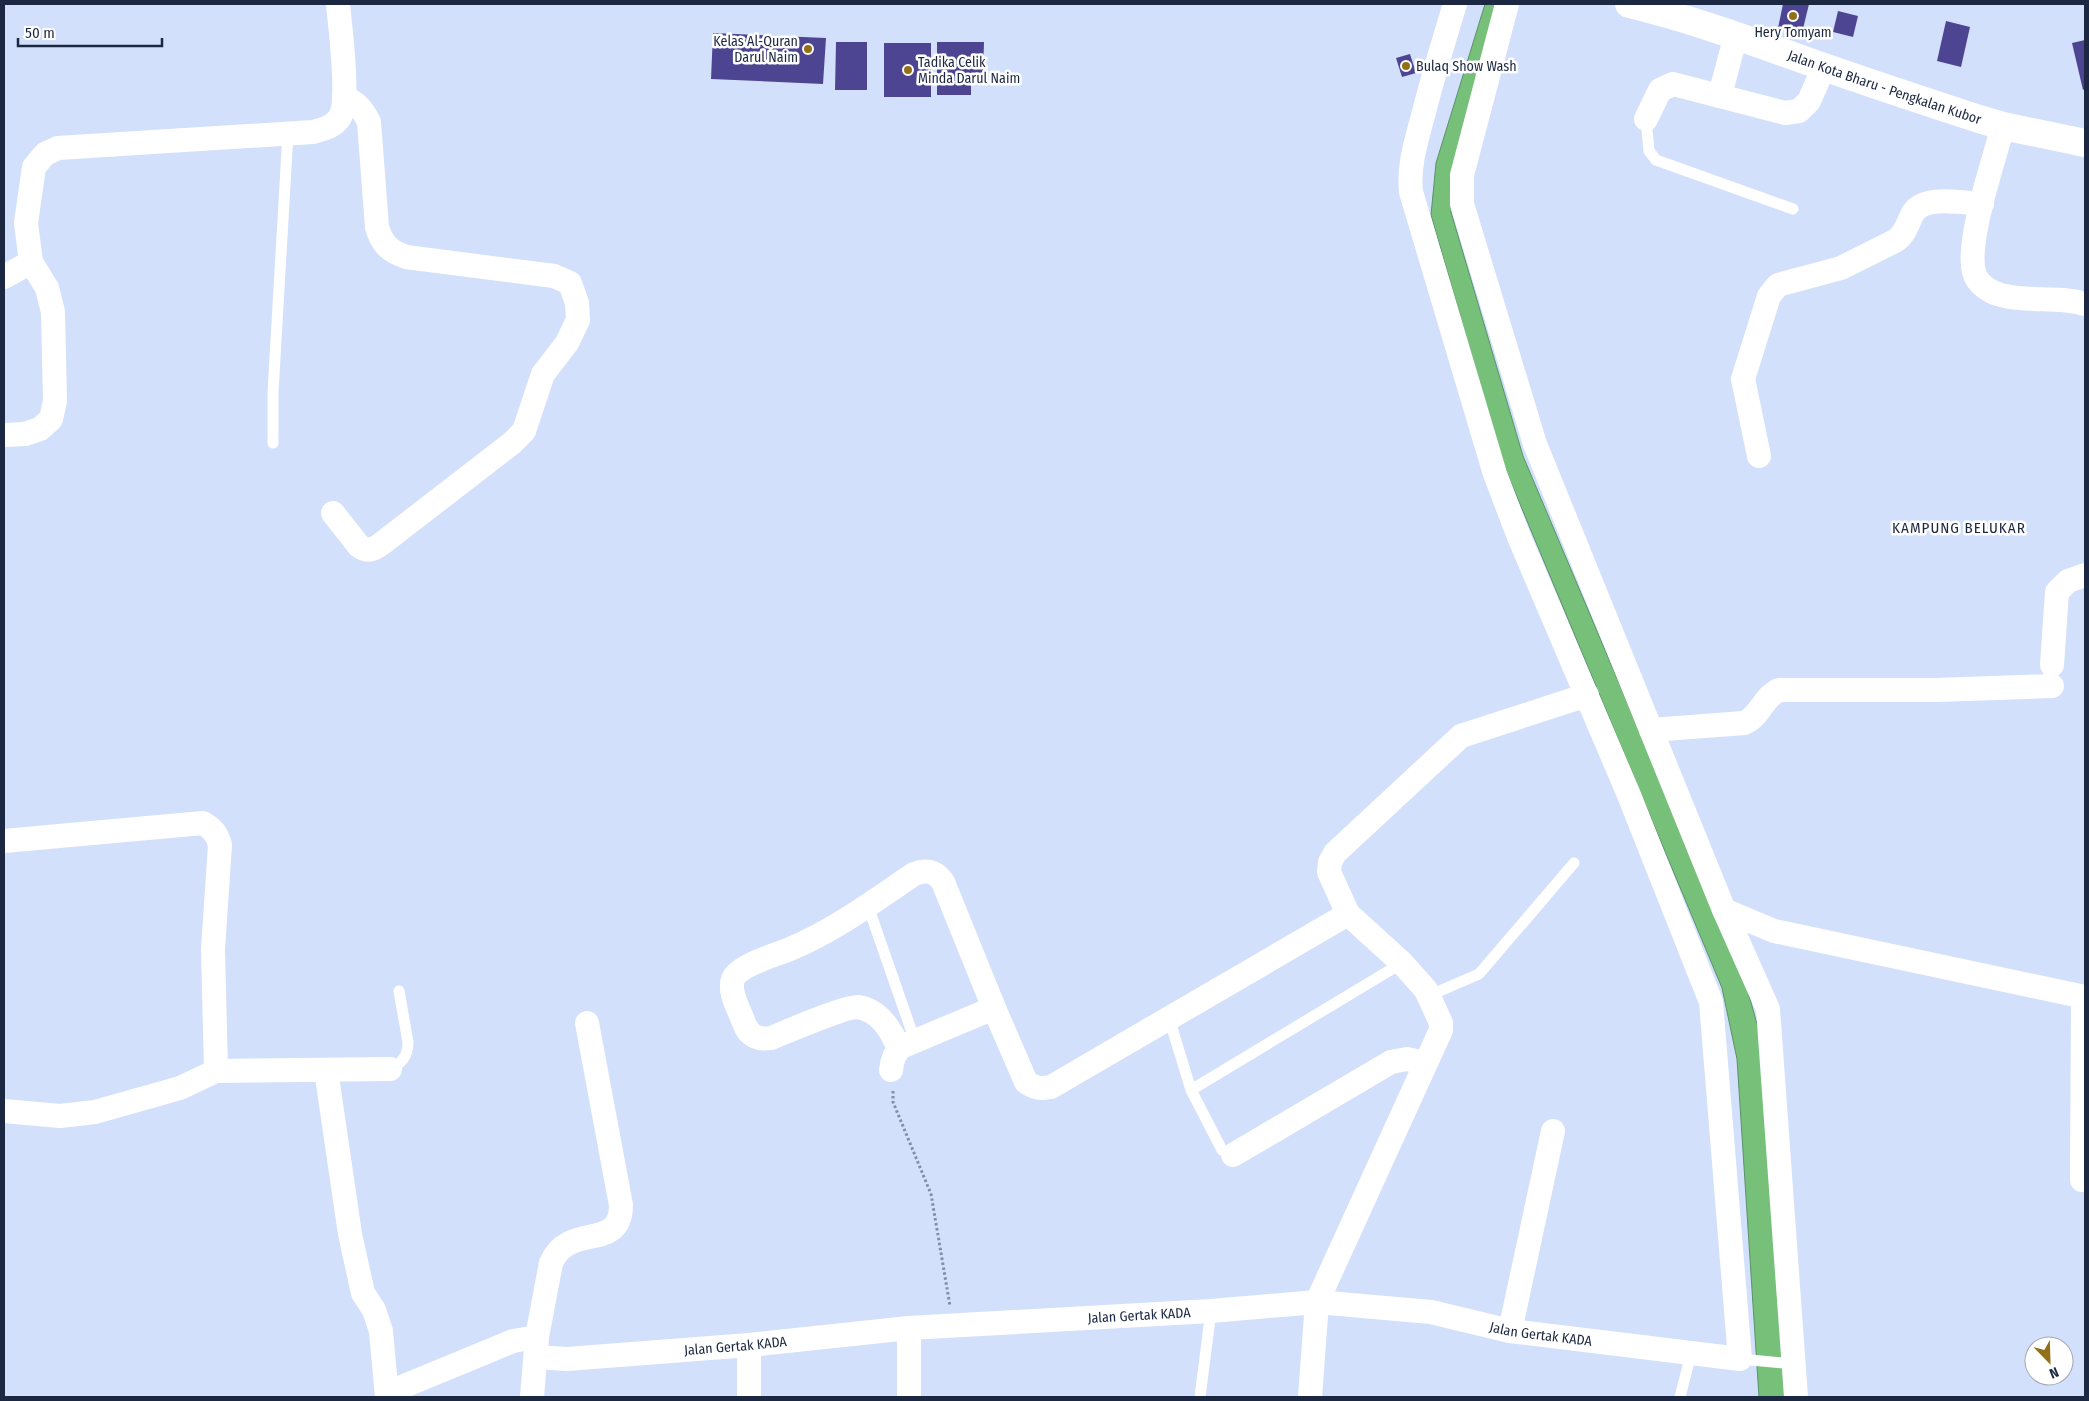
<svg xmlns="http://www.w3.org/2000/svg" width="2089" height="1401" font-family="'Fira Sans Condensed',sans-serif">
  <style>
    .water { fill: #76c07a; stroke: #5b9269 }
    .building { fill: #4e4592 }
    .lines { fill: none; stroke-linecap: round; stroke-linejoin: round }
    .path { stroke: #828ea9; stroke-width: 3; stroke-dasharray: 2.5 2.5; stroke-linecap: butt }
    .service { stroke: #fff; stroke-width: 11 }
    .minor { stroke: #fff; stroke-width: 24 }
    .primary { stroke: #fff; stroke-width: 28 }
    .poi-dot { fill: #927017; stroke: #fff; stroke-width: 2 }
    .labels { text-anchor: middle; stroke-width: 5; stroke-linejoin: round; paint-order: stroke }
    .poi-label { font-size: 14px; fill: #1c2741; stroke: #fff; text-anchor: start }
    .street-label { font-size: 14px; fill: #1c2741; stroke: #fff }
    .neighbourhood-label { font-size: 15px; letter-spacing: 1px; fill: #1c2741; stroke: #fff }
  </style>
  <rect width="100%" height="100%" fill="#d3e0fc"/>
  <!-- water -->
  <path class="water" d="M 1485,4 L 1504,4 L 1454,170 L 1451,212 L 1523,456 L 1745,981 L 1766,1056 L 1787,1397 L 1759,1397 L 1737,1059 L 1722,988 L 1502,461 L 1431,215 L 1436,163 Z"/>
  <!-- building -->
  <path class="building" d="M 1783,4 L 1809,4 L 1802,33 L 1778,28 Z
    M 1838,11 L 1858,16 L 1853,37 L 1833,32 Z
    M 1946,21 L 1970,27 L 1961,67 L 1937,61 Z
    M 713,33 L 826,38 L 823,84 L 711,79 Z
    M 2085,40 L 2085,89 L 2083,90 L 2072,43 Z
    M 836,42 L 867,42 L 867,90 L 835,90 Z
    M 937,42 L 984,42 L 983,75 L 971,74 L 971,95 L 937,95 Z
    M 884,43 L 931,43 L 931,97 L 884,97 Z
    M 1410,54 L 1416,73 L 1402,77 L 1396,58 Z"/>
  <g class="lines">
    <!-- path -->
    <path class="path" d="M 893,1091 L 893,1102 L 931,1194 L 950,1306"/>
    <!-- service -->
    <path class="service" d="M 1646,119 L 1649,151 L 1656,160 L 1793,209
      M 273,443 L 273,392 L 288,133
      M 868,906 L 915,1041
      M 1428,996 L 1479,974 L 1574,863
      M 1169,1018 L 1191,1090 L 1222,1150 L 1233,1155
      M 390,1069 C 402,1063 408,1056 408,1042 L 399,991
      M 1191,1090 L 1402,963
      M 1740,1359 L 1793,1364
      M 1200,1397 L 1211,1311
      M 1680,1397 L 1691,1354"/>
    <!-- minor -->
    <g class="minor">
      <path d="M 1507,4 L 1462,175 L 1462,204 L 1535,444 L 1724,910 L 1768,1009 L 1796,1397"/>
      <path d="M 1720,95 L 1736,35"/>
      <path d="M 1646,119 L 1660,90 L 1673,84 L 1785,113 L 1799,111 L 1809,101 L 1824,67"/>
      <path d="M 2003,126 C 1994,160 1966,241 1974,272 C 1977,285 1993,294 2005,296 C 2032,302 2059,296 2085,304"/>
      <path d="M 4,277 L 31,262"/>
      <path d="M 4,435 L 25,434 L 40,429 L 51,419 L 55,401 L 53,312 L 47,288 L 31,262 L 26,223 L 34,167 L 45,154 L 58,148 L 313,132 C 323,129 334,127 340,117 C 350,99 340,27 338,4"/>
      <path d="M 1759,456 L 1743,379 L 1769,296 L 1778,285 L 1841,268 L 1895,241 C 1905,235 1907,225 1912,215 C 1922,194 1962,203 1982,204"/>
      <path d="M 333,513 L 359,546 C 370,555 380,545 389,538 L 512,443 L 524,431 L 543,374 L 567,343 L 578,320 L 577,303 L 570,283 L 554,276 L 406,257 C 389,251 382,244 377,227 L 369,122 C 363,110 357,102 344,98"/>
      <path d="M 2052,665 L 2057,592 L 2068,581 L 2085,575"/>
      <path d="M 1651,730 L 1744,723 C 1760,717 1763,697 1779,690 L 1936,690 L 2052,686"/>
      <path d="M 4,841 L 203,823 C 213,829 217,834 220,845 L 213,949 L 216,1071"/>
      <path d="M 1724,910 L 1774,931 L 2085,997"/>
      <path d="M 899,1049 C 892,1031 879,1010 858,1007 C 846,1006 786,1032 771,1038 C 758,1040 749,1036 744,1023 C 740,1011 728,992 733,979 C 739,965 776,955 790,949 C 835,930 874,901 914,874 C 927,869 935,871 943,882 L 994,1008"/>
      <path d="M 326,1070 L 350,1234 L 363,1293 L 374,1310 L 381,1331 L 387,1397"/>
      <path d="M 891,1070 C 892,1061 894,1053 901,1047 L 994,1008 L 1026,1082 C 1035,1088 1040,1089 1051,1087 L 1348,914"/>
      <path d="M 4,1111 L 60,1116 L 95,1112 L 180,1088 L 216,1071 L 390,1069"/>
      <path d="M 1233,1155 L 1391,1062 L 1407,1059 L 1425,1063"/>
      <path d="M 2082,1180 L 2083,997"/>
      <path d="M 1510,1331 L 1553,1131"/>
      <path d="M 749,1345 L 749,1397"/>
      <path id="s1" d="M 536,1357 L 567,1359 L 749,1345 L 909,1328 L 1211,1311 L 1317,1302 L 1431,1312 L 1510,1331 L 1740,1359 L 1711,1002 L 1629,795 L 1519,537 L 1495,474 L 1411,192 C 1408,164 1417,139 1424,112 C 1433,76 1444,40 1455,4"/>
      <path d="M 387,1393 L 513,1341 L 537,1337"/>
      <path d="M 532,1397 L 537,1337 L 551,1263 C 569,1221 621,1253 621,1205 L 587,1023"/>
      <path d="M 909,1397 L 909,1328"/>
      <path d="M 1310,1397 L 1317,1302 L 1441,1030 L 1441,1023 L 1426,990 L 1402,963 L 1348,914 L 1329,872 L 1330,862 L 1335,853 L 1461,736 L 1587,695"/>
    </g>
    <!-- primary -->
    <path class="primary" id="s2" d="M 1629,4 C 1696,20 1759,44 1824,67 C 1875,85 1927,102 1979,119 L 2003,126 L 2085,143"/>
  </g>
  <!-- markers -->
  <g class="poi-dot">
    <circle cx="1793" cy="16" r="5"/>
    <circle cx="808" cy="49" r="5"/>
    <circle cx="1406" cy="66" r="5"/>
    <circle cx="908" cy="70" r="5"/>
  </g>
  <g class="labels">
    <!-- poi labels -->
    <g class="poi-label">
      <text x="1793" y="37" text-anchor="middle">Hery Tomyam</text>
      <text x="798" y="46" text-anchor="end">Kelas Al-Quran<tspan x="798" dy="16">Darul Naim</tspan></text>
      <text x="918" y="67">Tadika Celik<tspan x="918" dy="16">Minda Darul Naim</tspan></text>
      <text x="1416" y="71">Bulaq Show Wash</text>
    </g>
    <!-- street labels -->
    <g class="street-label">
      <text dy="5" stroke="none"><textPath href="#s2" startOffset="269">Jalan Kota Bharu - Pengkalan Kubor</textPath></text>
      <text dy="5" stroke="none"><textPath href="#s1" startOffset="605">Jalan Gertak KADA</textPath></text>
      <text dy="5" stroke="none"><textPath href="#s1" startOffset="1010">Jalan Gertak KADA</textPath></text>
      <text dy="5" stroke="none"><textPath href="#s1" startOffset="200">Jalan Gertak KADA</textPath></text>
    </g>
    <!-- neighbourhood labels -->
    <g class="neighbourhood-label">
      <text x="1959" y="533">KAMPUNG BELUKAR</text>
    </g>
  </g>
  <!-- border -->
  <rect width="2089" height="1401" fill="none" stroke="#1c2741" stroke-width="10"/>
  <!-- north arrow -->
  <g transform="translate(2049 1361) rotate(157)"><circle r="24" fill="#ffffff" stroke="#a4a9b3"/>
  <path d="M0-4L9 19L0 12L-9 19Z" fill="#927017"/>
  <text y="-8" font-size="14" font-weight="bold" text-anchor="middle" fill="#1c2741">N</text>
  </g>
  <!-- scale -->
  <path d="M18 38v8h144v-8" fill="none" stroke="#1c2741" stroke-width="2.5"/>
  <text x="25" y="38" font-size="15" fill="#1c2741" stroke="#ffffff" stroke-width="4" paint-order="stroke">50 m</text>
</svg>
